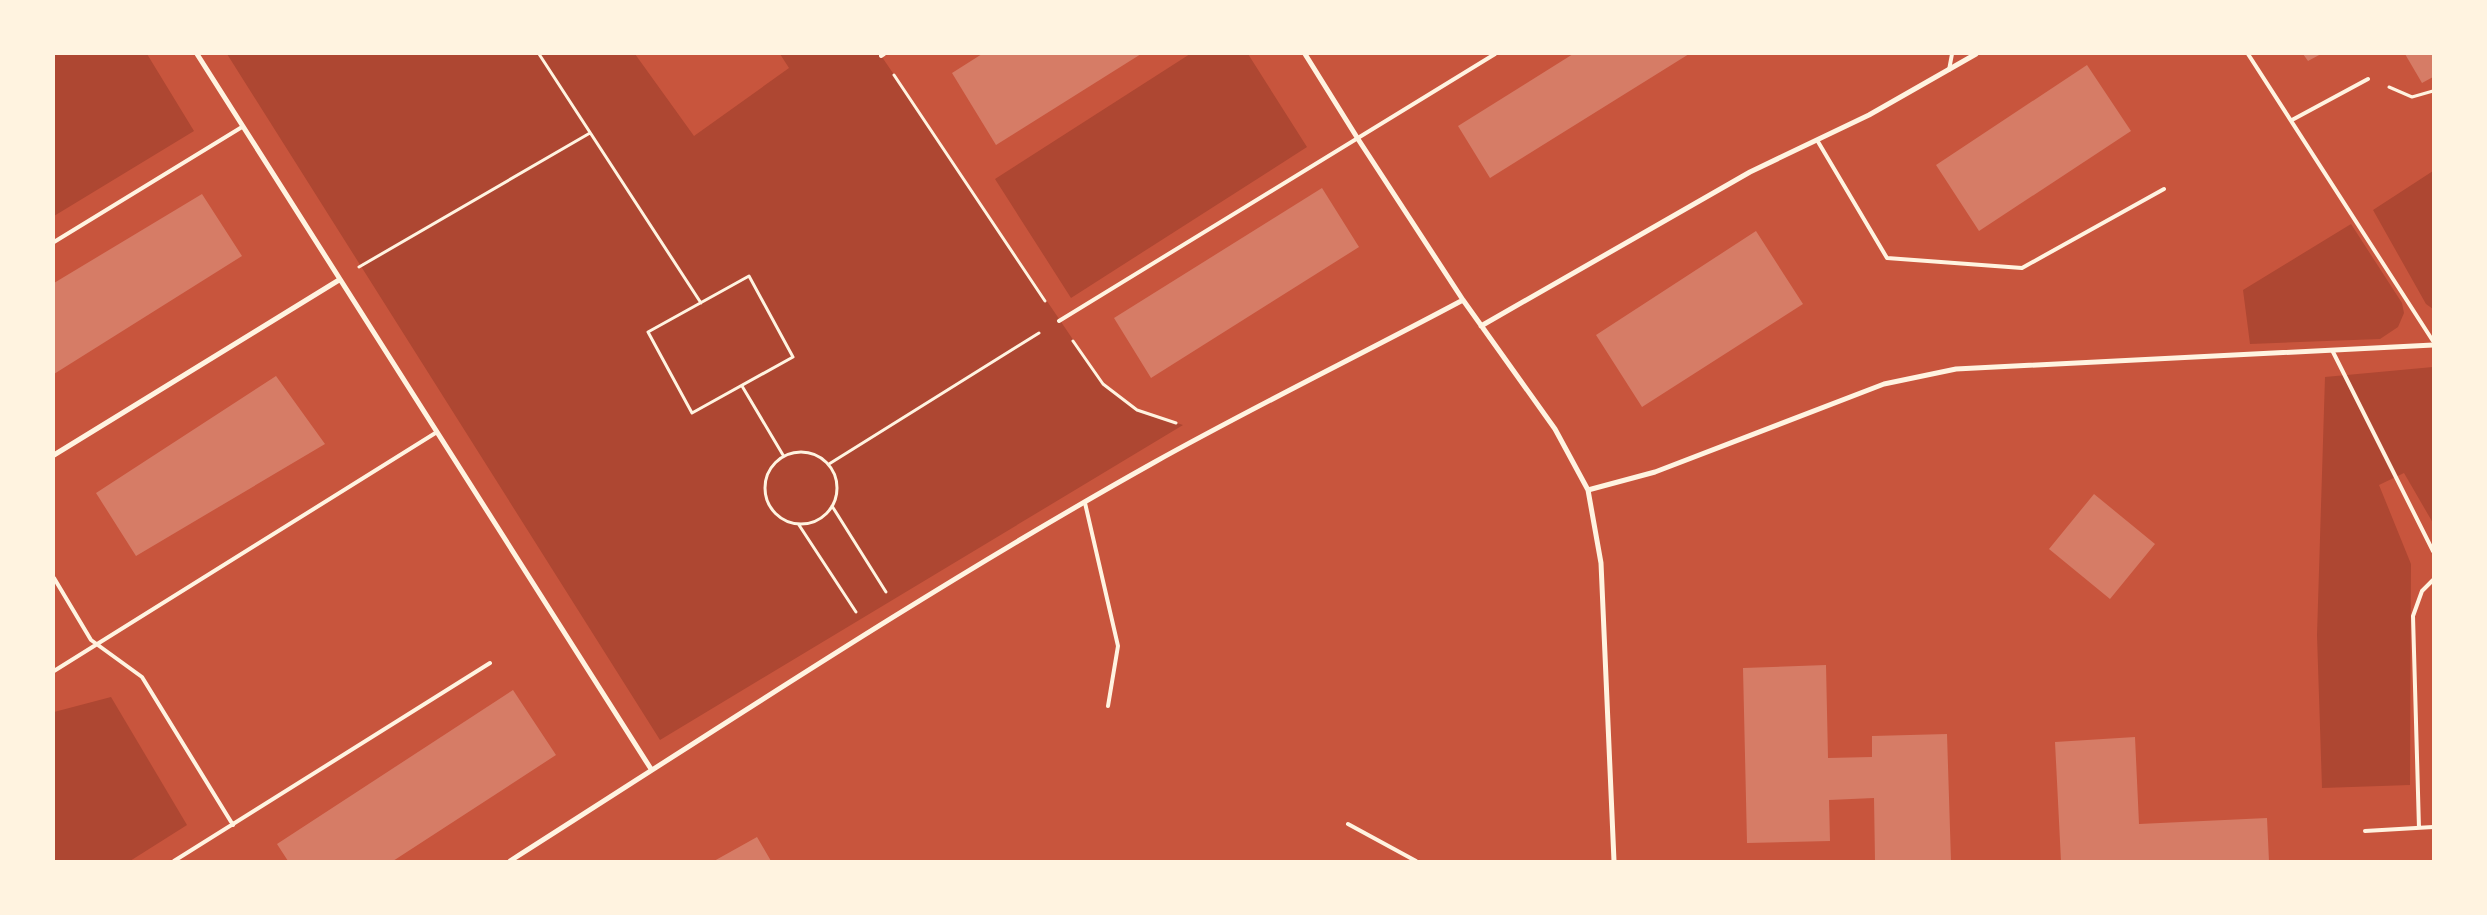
<svg xmlns="http://www.w3.org/2000/svg" width="2487" height="915" font-family="Lato,sans-serif">
  <style>
    .green { fill: #ae4732 }
    .building { fill: #d67c66 }
    .lines { fill: none; stroke-linecap: round; stroke-linejoin: round }
    .path { stroke: #fff3e0; stroke-width: 3 }
    .service { stroke: #fff3e0; stroke-width: 4 }
    .minor { stroke: #fff3e0; stroke-width: 5 }
  </style>
  <rect width="100%" height="100%" fill="#c8553d"/>
  <!-- green -->
  <path class="green" d="M 54,54 L 147,54 L 194,131 L 54,216 Z
    M 227,54 L 635,54 L 694,136 L 789,68 L 780,54 L 880,54 L 1103,384 L 1137,410 L 1183,425 L 660,740 Z
    M 1190,54 L 1248,54 L 1307,147 L 1071,298 L 995,179 Z
    M 2433,171 L 2433,309 L 2426,304 L 2373,210 Z
    M 2351,224 L 2402,303 L 2404,313 L 2398,327 L 2380,339 L 2250,344 L 2243,290 Z
    M 2433,367 L 2433,523 L 2404,473 L 2379,485 L 2411,564 L 2410,785 L 2322,788 L 2317,635 L 2325,377 Z
    M 111,697 L 187,825 L 130,861 L 54,861 L 54,712 Z"/>
  <!-- building -->
  <path class="building" d="M 982,54 L 1141,54 L 996,145 L 952,73 Z
    M 1573,54 L 1689,54 L 1490,178 L 1458,126 Z
    M 2303,54 L 2321,54 L 2308,61 Z
    M 2405,54 L 2433,54 L 2433,77 L 2422,83 Z
    M 2087,65 L 2131,131 L 1979,231 L 1936,165 Z
    M 1322,188 L 1359,247 L 1151,378 L 1114,318 Z
    M 202,194 L 242,256 L 54,374 L 54,283 Z
    M 1756,231 L 1803,304 L 1642,407 L 1596,335 Z
    M 276,376 L 325,444 L 136,556 L 96,493 Z
    M 2094,494 L 2155,544 L 2110,599 L 2049,549 Z
    M 1826,665 L 1828,758 L 1872,757 L 1872,736 L 1947,734 L 1951,861 L 1875,861 L 1874,798 L 1829,800 L 1830,841 L 1747,843 L 1743,668 Z
    M 513,690 L 556,755 L 393,861 L 288,861 L 277,844 Z
    M 2135,737 L 2139,824 L 2267,818 L 2269,861 L 2061,861 L 2055,742 Z
    M 757,837 L 771,861 L 714,861 Z"/>
  <g class="lines">
    <!-- path -->
    <path class="path" d="M 539,54 L 701,303
      M 894,75 L 1045,301
      M 2389,87 L 2412,97 L 2433,91
      M 359,267 L 590,133
      M 749,276 L 793,357 L 692,413 L 648,332 Z
      M 1073,341 L 1103,384 L 1137,410 L 1176,423
      M 742,386 L 783,455
      M765 488a36 36 0 1 1 72 0a36 36 0 1 1-72 0Z
      M 829,464 L 1039,333
      M 832,506 L 886,592
      M 799,525 L 856,612"/>
    <!-- service -->
    <path class="service" d="M 2248,54 L 2433,341
      M 881,56 L 884,54
      M 1949,70 L 1952,54
      M 2292,120 L 2368,79
      M 1817,140 L 1887,258 L 2022,268 L 2164,189
      M 54,242 L 242,127
      M 1059,321 L 1495,54
      M 2332,350 L 2433,551
      M 1085,503 L 1118,646 L 1108,706
      M 54,578 L 91,640 L 142,677 L 233,825
      M 54,671 L 437,432
      M 1348,824 L 1416,861
      M 2419,828 L 2413,616 L 2422,591 L 2433,580
      M 2365,831 L 2433,827
      M 174,861 L 490,663"/>
    <!-- minor -->
    <path class="minor" d="M 197,54 L 651,769
      M 1305,54 L 1358,139 L 1463,300 L 1555,429 L 1588,490 L 1601,563 L 1614,861
      M 1481,326 L 1750,172 L 1869,115 L 1976,54
      M 54,455 L 339,280
      M 1588,490 L 1655,472 L 1884,384 L 1956,369 L 2433,345
      M 510,861 C 722,726 933,586 1153,463 C 1255,406 1360,355 1463,300"/>
  </g>
  <!-- border -->
  <rect width="2487" height="915" fill="none" stroke="#fff3e0" stroke-width="110"/>
</svg>
